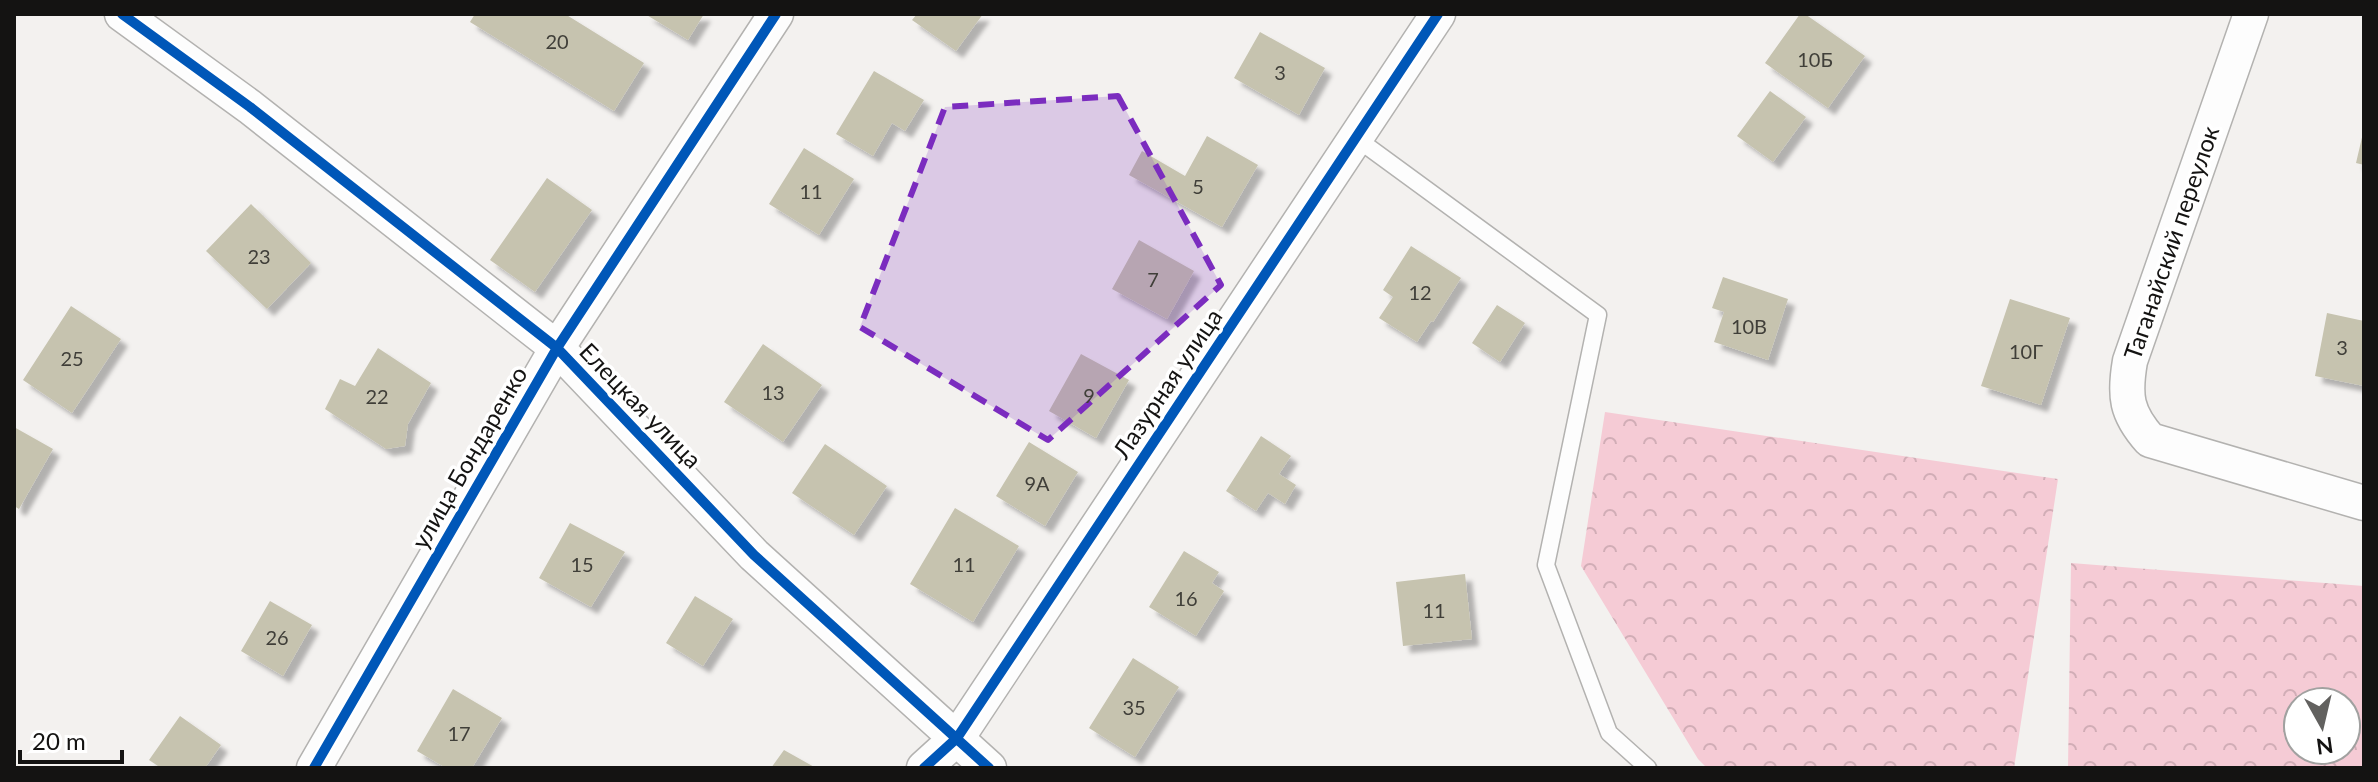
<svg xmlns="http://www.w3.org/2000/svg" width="2378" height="782" font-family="Lato,sans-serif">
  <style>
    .forest { fill: url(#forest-crowns); fill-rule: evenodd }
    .building { fill: #c6c3af; filter: url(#shadow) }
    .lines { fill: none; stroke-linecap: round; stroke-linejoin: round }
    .service-casing { stroke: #b3b2b0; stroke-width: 19 }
    .minor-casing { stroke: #b3b2b0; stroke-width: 37 }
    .service { stroke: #fdfdfd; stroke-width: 16 }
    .minor { stroke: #fdfdfd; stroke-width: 34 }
    .cycleway-casing { stroke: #fff; stroke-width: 15 }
    .cycleway { stroke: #0057b8; stroke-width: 10 }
    .marked { fill: #7b2cbf; fill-opacity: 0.2; stroke: #7b2cbf; stroke-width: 6; stroke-dasharray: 16 10; stroke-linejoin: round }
    .labels { text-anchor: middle; stroke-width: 7; stroke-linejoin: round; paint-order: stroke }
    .number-label { font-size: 20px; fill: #403f39 }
    .street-label { font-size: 24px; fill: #141312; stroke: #fff }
  </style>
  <defs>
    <pattern id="forest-crowns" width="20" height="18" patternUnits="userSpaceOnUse" patternTransform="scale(2)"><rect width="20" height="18" fill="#f5cbd5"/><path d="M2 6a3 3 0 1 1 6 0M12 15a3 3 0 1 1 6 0" fill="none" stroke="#d1adb6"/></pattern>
    <filter id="shadow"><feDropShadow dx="7" dy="7" stdDeviation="2" flood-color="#0004"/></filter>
  </defs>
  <rect width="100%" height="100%" fill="#f3f1ef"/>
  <!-- forest -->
  <path class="forest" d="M 1605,412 L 2058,479 L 2014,768 L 1707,768 L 1698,759 L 1581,566 Z
    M 2071,563 L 2364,586 L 2364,768 L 2068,768 ZM 2298,702 L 2346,702 L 2346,750 L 2298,750 Z"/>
  <!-- building -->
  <path class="building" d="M 475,14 L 565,14 L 644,63 L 614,111 L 470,22 Z
    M 645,14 L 704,14 L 688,40 Z
    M 917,14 L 983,14 L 956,51 L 912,20 Z
    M 1800,14 L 1805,14 L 1865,56 L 1828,108 L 1765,63 Z
    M 1260,32 L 1325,68 L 1299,115 L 1234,78 Z
    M 874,71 L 924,100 L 905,131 L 892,123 L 873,156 L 836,134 Z
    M 1770,91 L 1806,117 L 1773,162 L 1737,136 Z
    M 2363,133 L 2364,133 L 2364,165 L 2356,163 Z
    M 1207,136 L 1258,165 L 1222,227 L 1129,175 L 1142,151 L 1185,176 Z
    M 804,148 L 854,179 L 819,235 L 769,204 Z
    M 547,178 L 592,210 L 535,292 L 490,260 Z
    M 251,204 L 311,263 L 267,309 L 206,251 Z
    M 1139,240 L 1194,271 L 1167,319 L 1112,289 Z
    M 1411,246 L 1461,278 L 1433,322 L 1431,321 L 1417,342 L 1379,318 L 1393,297 L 1383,290 Z
    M 1723,277 L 1788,299 L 1768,360 L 1714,342 L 1724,312 L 1712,308 Z
    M 2010,299 L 2070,318 L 2041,405 L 1981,386 Z
    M 1497,305 L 1525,323 L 1500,362 L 1472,343 Z
    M 71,306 L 121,339 L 72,413 L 23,380 Z
    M 2327,313 L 2364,321 L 2364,386 L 2315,376 Z
    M 763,344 L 822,385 L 783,442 L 724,402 Z
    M 378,348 L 431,383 L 408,424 L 405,446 L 386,449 L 325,409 L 340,379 L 355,386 Z
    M 1081,354 L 1129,380 L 1096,438 L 1049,411 Z
    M 14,427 L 53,449 L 19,509 L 14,506 Z
    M 1261,436 L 1291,456 L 1279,474 L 1296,485 L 1285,504 L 1268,493 L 1256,511 L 1226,491 Z
    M 1029,442 L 1078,472 L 1045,526 L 996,496 Z
    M 825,444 L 887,486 L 854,535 L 792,493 Z
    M 955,508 L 1019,546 L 973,622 L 910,584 Z
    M 570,523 L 625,552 L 591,607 L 539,578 Z
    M 1184,551 L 1219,572 L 1212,583 L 1224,591 L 1196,636 L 1149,607 Z
    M 1465,574 L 1472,639 L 1403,646 L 1396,582 Z
    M 695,596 L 733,619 L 703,666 L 666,643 Z
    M 270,601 L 312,625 L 283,676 L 241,651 Z
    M 1133,658 L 1179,687 L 1135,757 L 1089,728 Z
    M 453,689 L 502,718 L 472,768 L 446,768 L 417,751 Z
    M 180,716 L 221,745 L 205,768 L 161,768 L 149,760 Z
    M 784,750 L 816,768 L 771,768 Z"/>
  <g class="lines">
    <defs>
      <path id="service" d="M 1356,138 L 1598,315 L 1546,565 L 1609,733 L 1648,768"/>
      <path id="minor" d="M 122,14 L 250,107 L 557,348 L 754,555 L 989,768
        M 2251,14 L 2130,361 C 2124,396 2126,413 2150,440 L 2364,503
        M 314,768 L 557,348 L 776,14
        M 924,768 L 957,738 L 1438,14"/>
    </defs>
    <!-- service casing -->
    <use href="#service" class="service-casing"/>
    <!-- minor casing -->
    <use href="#minor" class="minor-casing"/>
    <!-- service -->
    <use href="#service" class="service"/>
    <!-- minor -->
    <use href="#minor" class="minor"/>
    <defs>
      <path id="cycleway" d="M 122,14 L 250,107 L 557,348 L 754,555 L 989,768
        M 314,768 L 557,348 L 776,14
        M 924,768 L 957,738 L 1438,14"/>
    </defs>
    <!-- cycleway casing -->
    <use href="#cycleway" class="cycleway-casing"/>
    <!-- cycleway -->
    <use href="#cycleway" class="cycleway"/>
  </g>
  <!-- marked area -->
  <path class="marked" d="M 1118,96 L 1221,285 L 1048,440 L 860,327 L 945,107 Z"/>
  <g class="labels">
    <!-- number labels -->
    <g class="number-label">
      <text x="557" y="49">20</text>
      <text x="1815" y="67">10Б</text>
      <text x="1280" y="80">3</text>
      <text x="1198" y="194">5</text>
      <text x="811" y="199">11</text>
      <text x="259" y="264">23</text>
      <text x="1153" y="287">7</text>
      <text x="1420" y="300">12</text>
      <text x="1749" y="334">10В</text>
      <text x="2342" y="355">3</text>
      <text x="2026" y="359">10Г</text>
      <text x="72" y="366">25</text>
      <text x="773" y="400">13</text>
      <text x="1089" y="403">9</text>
      <text x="377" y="404">22</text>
      <text x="1037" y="491">9А</text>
      <text x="582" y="572">15</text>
      <text x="964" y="572">11</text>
      <text x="1186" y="606">16</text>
      <text x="1434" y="618">11</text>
      <text x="277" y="645">26</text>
      <text x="1134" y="715">35</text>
      <text x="459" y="741">17</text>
    </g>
    <!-- street labels -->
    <g class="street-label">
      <text transform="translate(2172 243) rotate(-71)" y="8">Таганайский переулок</text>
      <text transform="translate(1168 384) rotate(-56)" y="8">Лазурная улица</text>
      <text transform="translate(640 406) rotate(46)" y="8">Елецкая улица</text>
      <text transform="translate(470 458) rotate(-60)" y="8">улица Бондаренко</text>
    </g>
  </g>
  <!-- border -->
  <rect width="2378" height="782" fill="none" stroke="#141312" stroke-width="32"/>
  <!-- north arrow -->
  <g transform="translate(2322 726) rotate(172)"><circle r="38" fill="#ffffff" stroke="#a1a1a0" stroke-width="2"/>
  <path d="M0-6L14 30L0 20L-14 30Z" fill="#62615f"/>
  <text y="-12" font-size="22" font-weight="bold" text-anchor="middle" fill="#141312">N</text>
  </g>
  <!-- scale -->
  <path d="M20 750v12h102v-12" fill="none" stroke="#141312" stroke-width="4"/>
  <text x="32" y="750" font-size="24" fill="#141312" stroke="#ffffff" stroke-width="6" paint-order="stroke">20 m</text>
</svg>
